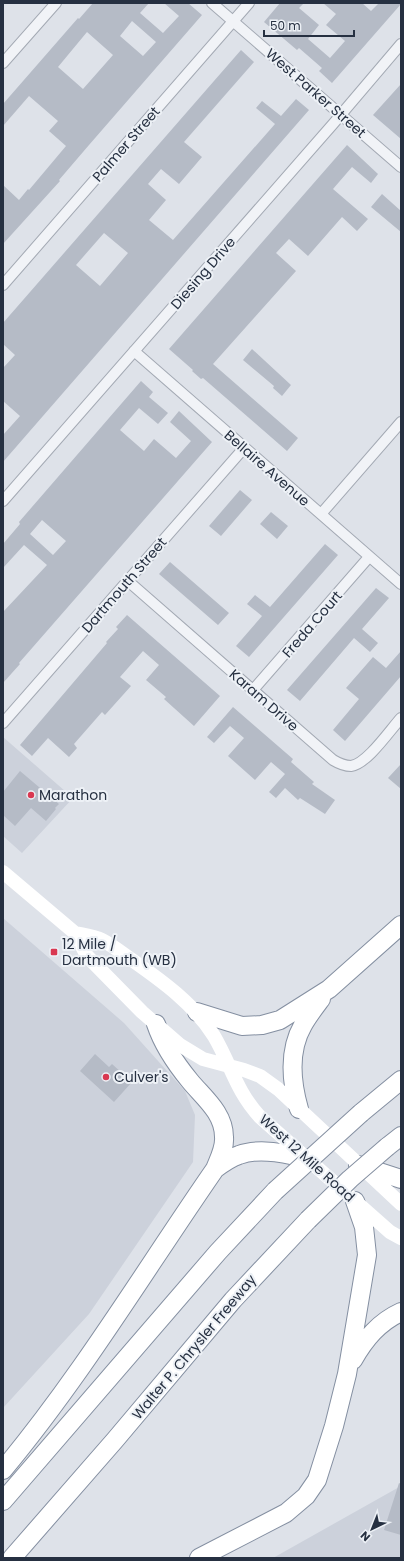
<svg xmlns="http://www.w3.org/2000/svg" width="404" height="1561" font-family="Poppins,sans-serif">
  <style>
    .built { fill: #ccd1db }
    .building { fill: #b5bbc6; fill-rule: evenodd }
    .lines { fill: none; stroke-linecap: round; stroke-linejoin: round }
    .street-casing { stroke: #a3a9b3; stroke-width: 12 }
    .highway-casing { stroke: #848fa1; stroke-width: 20 }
    .street { stroke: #f1f3f7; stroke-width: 10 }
    .secondary { stroke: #fff; stroke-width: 14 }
    .highway { stroke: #fff; stroke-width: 18 }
    .highway-bridge-casing { stroke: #848fa1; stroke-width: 20; stroke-linecap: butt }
    .highway-bridge { stroke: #fff; stroke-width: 18 }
    .poi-dot { fill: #d93851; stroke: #edf1f6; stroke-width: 1.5 }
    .labels { text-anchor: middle; stroke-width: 4; stroke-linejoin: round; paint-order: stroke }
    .street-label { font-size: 14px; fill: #263041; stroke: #edf1f6 }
    .poi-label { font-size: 14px; fill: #263041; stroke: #edf1f6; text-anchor: start }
  </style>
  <rect width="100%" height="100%" fill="#dee2e9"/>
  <!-- built -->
  <path class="built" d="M 3,737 L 73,798 L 22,853 L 3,836 Z
    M 3,918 L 124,1023 L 185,1091 L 195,1115 L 193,1162 L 89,1314 L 3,1408 Z
    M 401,1486 L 401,1558 L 273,1558 Z"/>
  <!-- building -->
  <path class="building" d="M 93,3 L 149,3 L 140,13 L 163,33 L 179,16 L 164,3 L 188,3 L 202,15 L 89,145 L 59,180 L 60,181 L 3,244 L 3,185 L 19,200 L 28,189 L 29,190 L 66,146 L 49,131 L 58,121 L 29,96 L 3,126 L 3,104 L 78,18 L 79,19 ZM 132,21 L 156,42 L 143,56 L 120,36 ZM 87,32 L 113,55 L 83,89 L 58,67 Z
    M 280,3 L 304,3 L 299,8 L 319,25 L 308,39 L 330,58 L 345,41 L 326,25 L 336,14 L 323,3 L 362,3 L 371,11 L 379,3 L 401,4 L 332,83 L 319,71 L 322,68 L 299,48 L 297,50 L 264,22 Z
    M 241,50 L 254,62 L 184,142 L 202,157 L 179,184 L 161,169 L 148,184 L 166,200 L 149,220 L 173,240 L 275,124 L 256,108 L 262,101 L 281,116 L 296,99 L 309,110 L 3,462 L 3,435 L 20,416 L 3,401 L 3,368 L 15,355 L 3,344 L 3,323 ZM 104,233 L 128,253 L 100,286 L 76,265 Z
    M 401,84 L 401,139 L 373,115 Z
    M 347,145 L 378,174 L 371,183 L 352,167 L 333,189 L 368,219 L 357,231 L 342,217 L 308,256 L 289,239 L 276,253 L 296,271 L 213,364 L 298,438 L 287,451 L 203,378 L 201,379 L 192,371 L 193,370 L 169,349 Z
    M 382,194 L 401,211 L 401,232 L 371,207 Z
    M 252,349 L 291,385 L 282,396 L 273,388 L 274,386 L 243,360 Z
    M 141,381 L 153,392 L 149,397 L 168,413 L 158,424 L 139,408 L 120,430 L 144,451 L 154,439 L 176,458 L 191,441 L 170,422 L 179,411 L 212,442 L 19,663 L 20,664 L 3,683 L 3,612 L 47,565 L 24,545 L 3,568 L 3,544 L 20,524 L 19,522 ZM 42,520 L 66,541 L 53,555 L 30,534 Z
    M 240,490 L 252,500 L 221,536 L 209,526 Z
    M 271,512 L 288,526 L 277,539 L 260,524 Z
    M 325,544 L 338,555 L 249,657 L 236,646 L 262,616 L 247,604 L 255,595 L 270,607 Z
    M 170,562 L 229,613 L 218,625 L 159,574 Z
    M 376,588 L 389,598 L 362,629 L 378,643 L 370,652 L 354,638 L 300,701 L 287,690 Z
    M 127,615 L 220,696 L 194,726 L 164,699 L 166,697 L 146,680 L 159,665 L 143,651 L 120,677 L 131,686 L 105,715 L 102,712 L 74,744 L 77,748 L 69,757 L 48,738 L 32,756 L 20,745 L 107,643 L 106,642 L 118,629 L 116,627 Z
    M 401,651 L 401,676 L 345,741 L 333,730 L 359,699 L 346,688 L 373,657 L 386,668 Z
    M 233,707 L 293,759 L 291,762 L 314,782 L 312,784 L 335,800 L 325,814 L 300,798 L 298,800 L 285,788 L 276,798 L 269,792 L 285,774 L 271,762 L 255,780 L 228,756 L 244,738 L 230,726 L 214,743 L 207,737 Z
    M 401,764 L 401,789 L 388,778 Z
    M 20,771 L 59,804 L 55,808 L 56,809 L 46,821 L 31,808 L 15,826 L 3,815 L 3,792 Z
    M 95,1054 L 109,1067 L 112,1064 L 132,1082 L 114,1102 L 80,1071 Z
    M 399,1483 L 401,1484 L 401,1535 L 384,1530 Z"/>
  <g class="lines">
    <defs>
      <path id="street" d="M 212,3 L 401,167
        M 3,63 L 56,3
        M 3,285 L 249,3
        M 134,351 L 401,584
        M 3,501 L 333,124 L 401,44
        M 321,514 L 401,422
        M 128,581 L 333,760 C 338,763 344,766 351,766 C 367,764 390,730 401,718
        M 253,690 L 369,557
        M 3,723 L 244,448"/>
      <path id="highway" d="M 197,1012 L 242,1026 L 262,1025 L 280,1020 L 329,989 L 401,925
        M 299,1109 C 291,1081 288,1051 303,1025 C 308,1016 315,1007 321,999
        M 361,1113 L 401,1080
        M 387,1147 L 401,1136
        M 358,1165 L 401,1179
        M 215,1169 C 223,1163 230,1158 239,1155 C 260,1147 291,1154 312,1161
        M 353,1360 C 365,1339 379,1322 401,1312
        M 3,1470 C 82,1375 145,1270 215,1169 C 219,1159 225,1148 224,1137 C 224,1113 204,1098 190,1081 C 176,1064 163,1045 156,1024
        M 3,1501 L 218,1252 L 275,1191
        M 12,1558 L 115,1440 L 233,1300 L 308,1220
        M 199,1558 L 286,1513 L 306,1496 L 317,1480 L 334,1426 L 347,1374 L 367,1255 L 364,1227 L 355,1201"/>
    </defs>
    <!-- street casing -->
    <use href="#street" class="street-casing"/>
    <!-- highway casing -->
    <use href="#highway" class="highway-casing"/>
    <!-- street -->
    <use href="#street" class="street"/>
    <!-- secondary -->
    <path class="secondary" d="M 3,872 L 75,933 L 87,956 L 142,1012 L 180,1045 L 203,1059 L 244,1070 L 260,1076 L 278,1089 L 401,1204
      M 75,933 C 84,935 94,936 102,940 C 112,945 122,953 132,960 C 162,981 194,1004 214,1036 C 231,1065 236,1091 260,1117 L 390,1232 L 401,1238"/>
    <!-- highway -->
    <use href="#highway" class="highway"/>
    <defs>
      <path id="highway-bridge" d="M 275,1191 L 361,1113
        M 308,1220 L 350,1179 L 387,1147"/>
    </defs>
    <!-- highway-bridge casing -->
    <use href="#highway-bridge" class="highway-bridge-casing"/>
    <!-- highway-bridge -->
    <use href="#highway-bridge" class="highway-bridge"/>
  </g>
  <!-- markers -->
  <g class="poi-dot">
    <circle cx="31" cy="795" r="4"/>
    <rect x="50" y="948" width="8" height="8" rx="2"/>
    <circle cx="106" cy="1077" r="4"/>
  </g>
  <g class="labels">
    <!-- street labels -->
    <g class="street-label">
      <text transform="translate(316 93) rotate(41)" y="5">West Parker Street</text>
      <text transform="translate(126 144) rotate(-49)" y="5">Palmer Street</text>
      <text transform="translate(203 273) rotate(-49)" y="5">Diesing Drive</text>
      <text transform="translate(267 468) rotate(41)" y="5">Bellaire Avenue</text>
      <text transform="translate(124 585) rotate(-49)" y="5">Dartmouth Street</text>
      <text transform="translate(312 624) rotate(-49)" y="5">Freda Court</text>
      <text transform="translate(264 700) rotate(41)" y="5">Karam Drive</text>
      <text transform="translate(307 1158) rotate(42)" y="5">West 12 Mile Road</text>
      <text transform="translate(194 1347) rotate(-50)" y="5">Walter P. Chrysler Freeway</text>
    </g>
    <!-- poi labels -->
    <g class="poi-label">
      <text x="39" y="800">Marathon</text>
      <text x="62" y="949">12 Mile /<tspan x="62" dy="16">Dartmouth (WB)</tspan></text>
      <text x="114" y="1082">Culver's</text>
    </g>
  </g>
  <!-- border -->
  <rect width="404" height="1561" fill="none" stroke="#263041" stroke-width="8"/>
  <!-- north arrow -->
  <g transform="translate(372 1529) rotate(223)" stroke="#edf1f6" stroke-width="3" paint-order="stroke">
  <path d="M0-3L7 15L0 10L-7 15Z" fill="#263041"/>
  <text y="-6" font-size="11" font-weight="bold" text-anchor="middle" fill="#263041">N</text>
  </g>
  <!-- scale -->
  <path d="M264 30v6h90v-6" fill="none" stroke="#263041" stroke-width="2"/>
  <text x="270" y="30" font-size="12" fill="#263041" stroke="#edf1f6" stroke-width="3" paint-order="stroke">50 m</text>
</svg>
